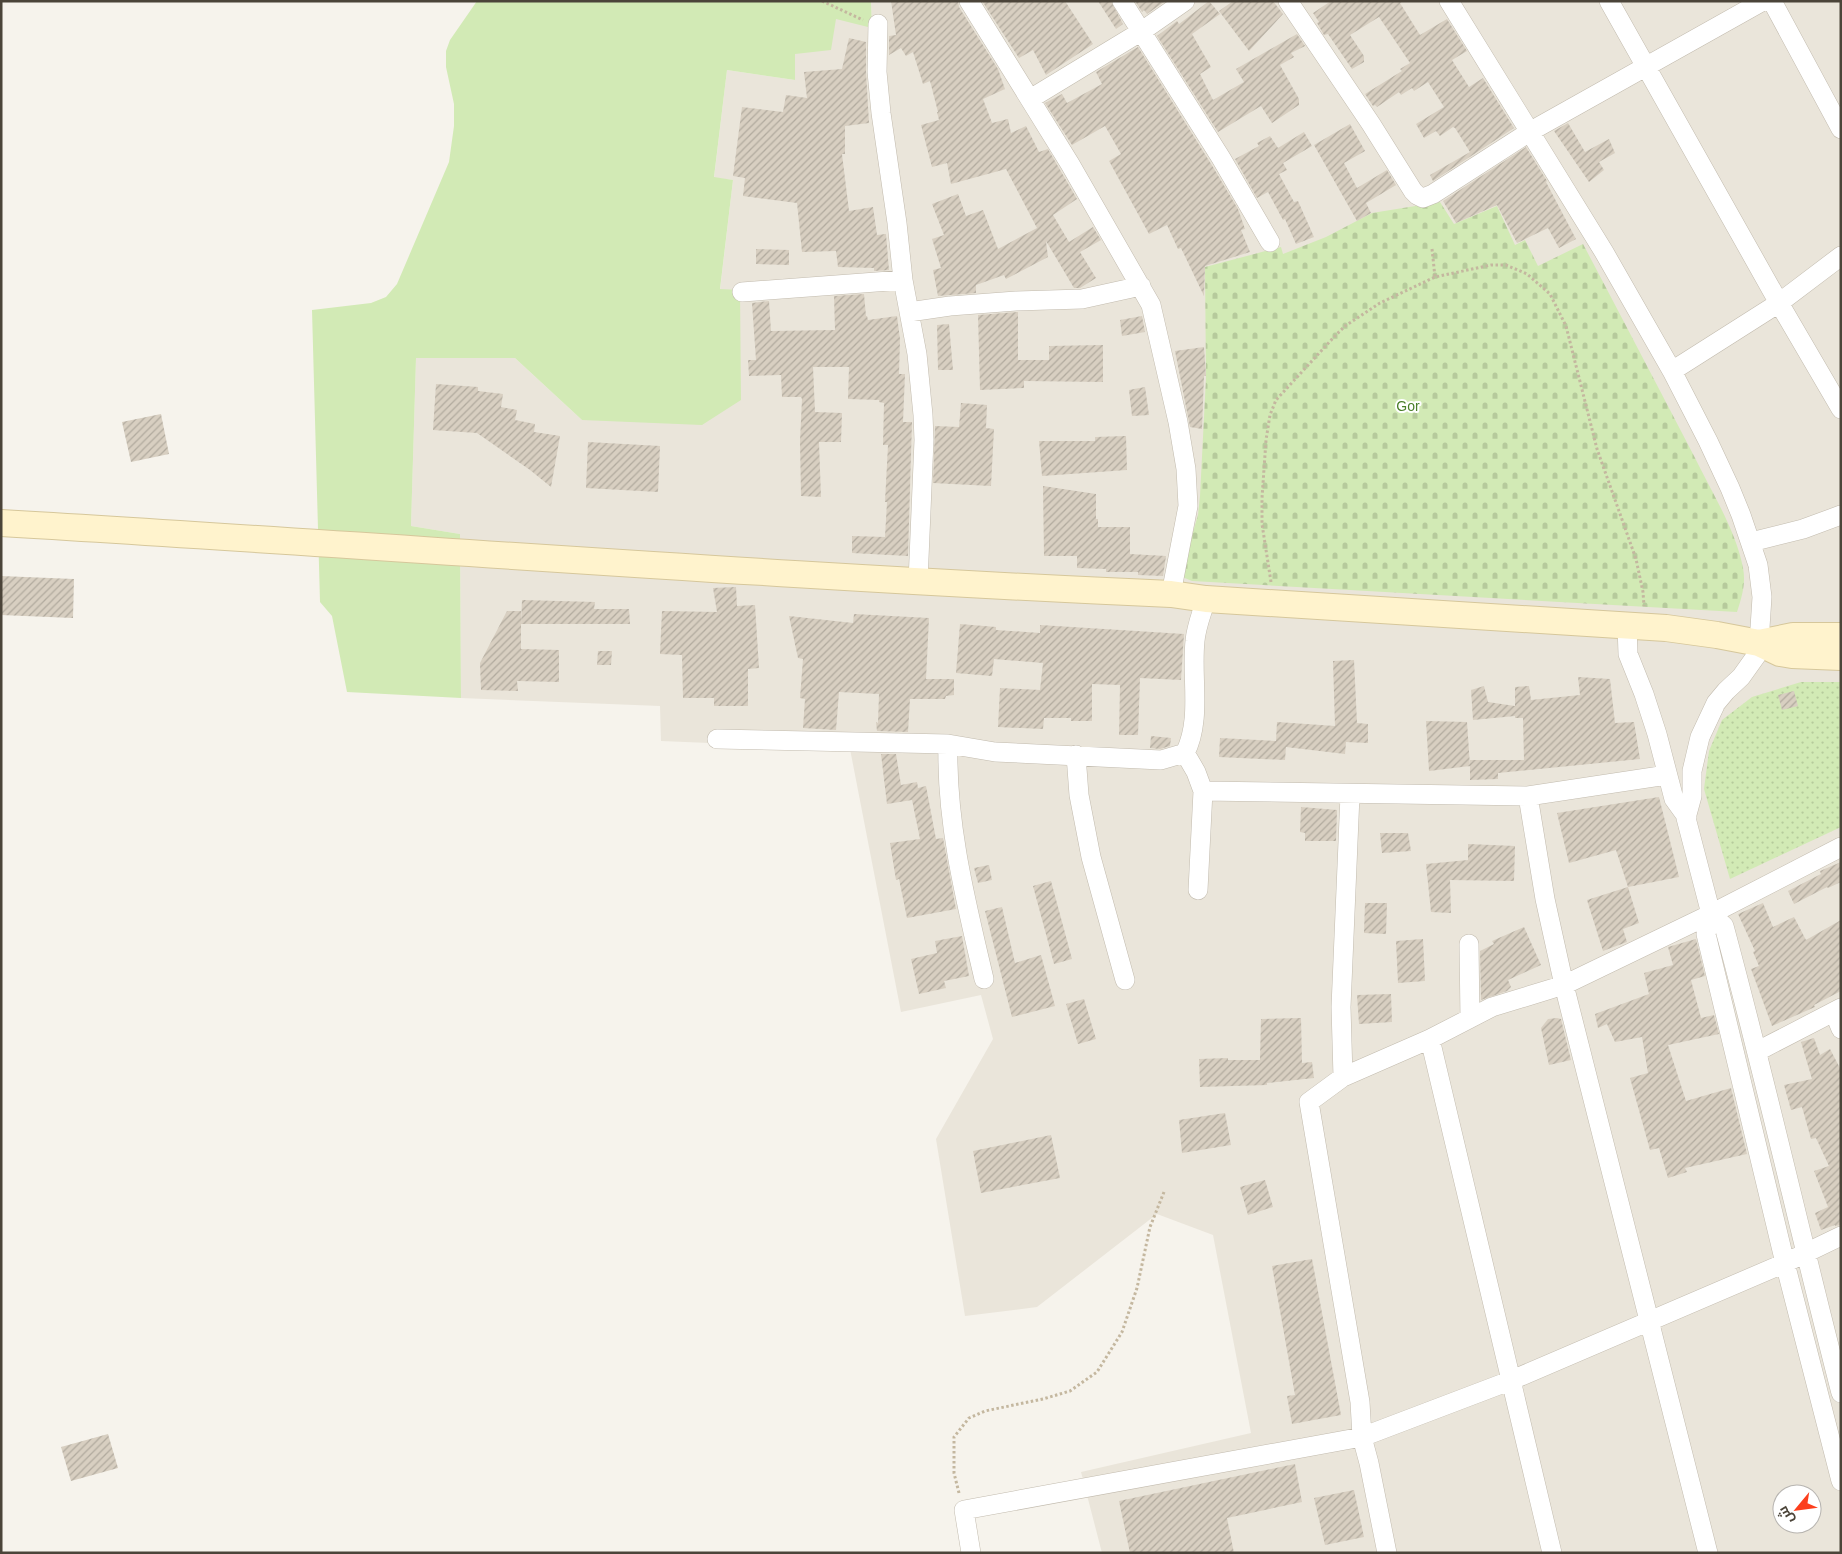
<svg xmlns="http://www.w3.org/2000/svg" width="1842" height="1554" font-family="Arial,Cairo,sans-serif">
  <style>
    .residential { fill: #eae5da; fill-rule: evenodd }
    .grass { fill: #d2eab5 }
    .cemetery { fill: url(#cemetery-stones) }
    .park { fill: url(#park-dots) }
    .building { fill: url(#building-hatch) }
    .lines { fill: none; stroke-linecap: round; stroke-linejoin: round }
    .minor-casing { stroke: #c2bbae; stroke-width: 20 }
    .secondary-casing { stroke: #d6c79b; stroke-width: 28 }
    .path { stroke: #c4b79f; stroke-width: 3; stroke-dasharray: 2.5 2.5; stroke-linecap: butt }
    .minor { stroke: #fff; stroke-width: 19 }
    .secondary { stroke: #fff3cd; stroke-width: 26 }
    .labels { text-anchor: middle; stroke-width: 4; stroke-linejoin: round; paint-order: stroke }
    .park-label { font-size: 14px; fill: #4a7f2a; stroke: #fff }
  </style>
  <defs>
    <pattern id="cemetery-stones" width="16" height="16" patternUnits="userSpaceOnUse" patternTransform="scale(1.25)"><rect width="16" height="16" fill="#d2eab5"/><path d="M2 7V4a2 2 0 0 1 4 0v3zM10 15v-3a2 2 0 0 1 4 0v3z" fill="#b6ca9c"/></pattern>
    <pattern id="park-dots" width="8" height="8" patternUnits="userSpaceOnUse" patternTransform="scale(1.25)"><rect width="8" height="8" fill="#d2eab5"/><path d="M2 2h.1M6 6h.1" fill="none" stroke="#b6ca9c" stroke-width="1.8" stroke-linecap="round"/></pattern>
    <pattern id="building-hatch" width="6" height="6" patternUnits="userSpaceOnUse" patternTransform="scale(1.25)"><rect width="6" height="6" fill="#d8cfc1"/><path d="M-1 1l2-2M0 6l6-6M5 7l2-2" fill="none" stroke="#b1aa9e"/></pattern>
  </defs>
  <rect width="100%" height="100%" fill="#f6f3ec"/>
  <!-- residential -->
  <path class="residential" d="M 871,1 L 1841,1 L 1841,1553 L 1102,1553 L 1081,1472 L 1251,1433 L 1213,1235 L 1157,1214 L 1037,1307 L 965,1316 L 936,1139 L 993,1039 L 981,995 L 901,1012 L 850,749 L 661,741 L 660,706 L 461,698 L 460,534 L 411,526 L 416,358 L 515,358 L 582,420 L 739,290 L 720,290 L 733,180 L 714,178 L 727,70 L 795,80 L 795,53 L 836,18 L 872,27 ZM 1782,1494 L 1812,1494 L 1812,1524 L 1782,1524 Z"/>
  <!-- grass -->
  <path class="grass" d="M 477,1 L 871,1 L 872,28 L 836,19 L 831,50 L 795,54 L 795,80 L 727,70 L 714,177 L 733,180 L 720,289 L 740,290 L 741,400 L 702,425 L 582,420 L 515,358 L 416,358 L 411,526 L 460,534 L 461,698 L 347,692 L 332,616 L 320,602 L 312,310 L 371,303 L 386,297 L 397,284 L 449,162 L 454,126 L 454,104 L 446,67 L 446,51 L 450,40 Z"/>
  <!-- cemetery -->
  <path class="cemetery" d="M 1440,202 L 1454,224 L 1497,206 L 1515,245 L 1525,240 L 1538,266 L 1583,244 C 1620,314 1657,385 1694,456 C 1711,491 1736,530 1743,568 C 1746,583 1742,597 1737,612 L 1192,581 L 1180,576 L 1198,515 L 1200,496 L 1206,378 L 1205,267 L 1281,247 L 1283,254 L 1326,237 L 1372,213 Z"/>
  <!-- park -->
  <path class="park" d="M 1801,682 L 1841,682 L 1841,827 L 1730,879 L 1704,789 L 1709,751 L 1722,720 L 1752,697 Z"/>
  <!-- building -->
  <path class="building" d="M 891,1 L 958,1 L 959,7 L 998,69 L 1005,89 L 983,99 L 992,123 L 1008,119 L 1011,133 L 1026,126 L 1039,152 L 1048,149 L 1077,199 L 1053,215 L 1069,242 L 1093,227 L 1101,240 L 1080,252 L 1096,278 L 1080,288 L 1074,288 L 1046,241 L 1048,257 L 1006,279 L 1004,275 L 976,285 L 976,293 L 938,296 L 933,270 L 941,268 L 932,239 L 944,235 L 932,204 L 958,194 L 966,216 L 983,210 L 998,249 L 1037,228 L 1006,169 L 951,184 L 947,163 L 932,167 L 921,125 L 939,120 L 937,112 L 938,112 L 930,81 L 923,84 L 913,52 L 906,56 L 901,48 L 889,55 L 889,36 L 896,35 Z
    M 982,1 L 1065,1 L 1093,44 L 1046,75 L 1033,50 L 1019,58 Z
    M 1098,1 L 1111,1 L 1123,24 L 1116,29 Z
    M 1135,1 L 1163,1 L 1164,2 L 1147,14 L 1144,10 L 1142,12 Z
    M 1209,1 L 1220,14 L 1192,34 L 1211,67 L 1200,74 L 1213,100 L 1244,82 L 1236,69 L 1297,34 L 1305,46 L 1291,53 L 1294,57 L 1280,65 L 1299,99 L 1299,105 L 1272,123 L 1261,106 L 1218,132 L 1157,36 L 1177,21 L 1179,24 Z
    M 1233,1 L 1273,1 L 1283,14 L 1249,51 L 1219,11 Z
    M 1331,1 L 1403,1 L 1400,3 L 1420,35 L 1447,19 L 1467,51 L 1452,60 L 1469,87 L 1483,78 L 1514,128 L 1433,181 L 1430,175 L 1470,152 L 1455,128 L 1453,127 L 1440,136 L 1436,131 L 1424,138 L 1416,124 L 1444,107 L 1428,82 L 1414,91 L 1412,88 L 1401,95 L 1399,92 L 1377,107 L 1375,105 L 1373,106 L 1365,94 L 1402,71 L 1400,69 L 1410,63 L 1379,17 L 1350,35 L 1364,56 L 1364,62 L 1352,69 L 1328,34 L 1324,35 L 1317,23 L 1319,22 L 1313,13 Z
    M 849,38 L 866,42 L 866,72 L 869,123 L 845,126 L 845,154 L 842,154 L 849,211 L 873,207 L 877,235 L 886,234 L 889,270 L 874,271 L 874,268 L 838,267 L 836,251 L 802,252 L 797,203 L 743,196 L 745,178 L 733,176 L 742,107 L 783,112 L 786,95 L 807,98 L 804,72 L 842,69 Z
    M 1138,47 L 1213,167 L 1238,209 L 1245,229 L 1241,230 L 1250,252 L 1205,266 L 1204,296 L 1181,248 L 1178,249 L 1167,225 L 1149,234 L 1109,161 L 1121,154 L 1105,126 L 1072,145 L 1045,103 L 1062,94 L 1067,103 L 1102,84 L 1096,72 Z
    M 1568,123 L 1585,152 L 1609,139 L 1615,153 L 1599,162 L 1604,170 L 1589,182 L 1554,131 Z
    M 1350,124 L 1365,151 L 1344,163 L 1357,188 L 1387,170 L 1396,185 L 1366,203 L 1371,213 L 1357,221 L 1314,145 Z
    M 1304,132 L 1312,146 L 1283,163 L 1287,170 L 1279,174 L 1294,202 L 1298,201 L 1314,237 L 1296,244 L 1285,219 L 1283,220 L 1268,192 L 1257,198 L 1235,159 L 1259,146 L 1257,143 L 1270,136 L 1278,148 Z
    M 1526,147 L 1547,181 L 1546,182 L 1576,239 L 1559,248 L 1548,228 L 1517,243 L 1497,205 L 1456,223 L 1443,201 Z
    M 756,249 L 789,250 L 789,265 L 756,264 Z
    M 864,294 L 866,316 L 867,316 L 868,320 L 897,316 L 900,339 L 899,374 L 905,374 L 903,422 L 912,422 L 908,556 L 852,553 L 852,536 L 885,537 L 887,502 L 885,502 L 888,445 L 883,445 L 884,403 L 879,402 L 879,400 L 848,399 L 849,367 L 813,367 L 815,412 L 842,413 L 841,442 L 819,442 L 821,497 L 801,496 L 800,441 L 802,399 L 801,397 L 782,397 L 781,375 L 749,376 L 748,360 L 756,360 L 752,303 L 769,301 L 771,331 L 835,330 L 834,296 Z
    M 1018,312 L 1018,360 L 1049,360 L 1049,346 L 1103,345 L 1103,382 L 1024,381 L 1024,388 L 980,390 L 978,315 Z
    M 1142,316 L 1145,332 L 1122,336 L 1120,320 Z
    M 949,324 L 953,370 L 938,370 L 937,325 Z
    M 1204,347 L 1206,376 L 1204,376 L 1202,429 L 1190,427 L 1175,351 Z
    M 436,384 L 478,387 L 478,391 L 503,394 L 501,407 L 517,410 L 515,420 L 535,424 L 534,432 L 560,436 L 551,487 L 530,470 L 477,433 L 433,430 Z
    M 1145,387 L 1149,415 L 1132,416 L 1129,390 Z
    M 961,403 L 987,405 L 986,428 L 994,429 L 991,486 L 933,483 L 935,426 L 959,427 Z
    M 161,414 L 169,454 L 131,462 L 122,422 Z
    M 1126,436 L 1127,470 L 1042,476 L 1039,441 L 1095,441 L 1095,437 Z
    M 588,442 L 660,446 L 658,492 L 586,488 Z
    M 1043,486 L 1096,494 L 1096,519 L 1098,519 L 1098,527 L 1130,527 L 1130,554 L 1166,556 L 1163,576 L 1138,575 L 1138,572 L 1106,572 L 1106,569 L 1077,568 L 1077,556 L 1044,556 Z
    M 1,576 L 74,579 L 73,618 L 1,615 Z
    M 736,587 L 737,606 L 755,605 L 759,668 L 748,669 L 748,706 L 714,706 L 714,698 L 683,698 L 682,655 L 660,654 L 662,611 L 717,612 L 713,588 Z
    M 522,600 L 595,602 L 594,609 L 629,609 L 630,624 L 521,624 Z
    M 507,611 L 521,611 L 521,649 L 559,650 L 559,682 L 517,681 L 518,691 L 481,690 L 480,663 Z
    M 854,614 L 929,618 L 926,679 L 954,679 L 954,695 L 946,696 L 945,699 L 910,699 L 908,732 L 877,731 L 876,722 L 878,723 L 879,694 L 839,692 L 836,730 L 803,728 L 805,699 L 800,698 L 803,659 L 798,658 L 789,616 L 853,623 Z
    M 960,624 L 996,627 L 996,630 L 1040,633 L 1040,625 L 1184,634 L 1181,680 L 1140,678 L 1138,735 L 1119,735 L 1120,685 L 1092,684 L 1092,721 L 1071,721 L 1071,718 L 1044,718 L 1043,729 L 998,727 L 1000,688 L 1040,690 L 1043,663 L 994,659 L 992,676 L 956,673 Z
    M 598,651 L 612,651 L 611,665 L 597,665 Z
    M 1354,660 L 1357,723 L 1368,724 L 1368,743 L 1346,742 L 1345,754 L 1286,747 L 1285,760 L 1219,757 L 1220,738 L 1276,741 L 1277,722 L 1335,726 L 1333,661 Z
    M 1578,677 L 1610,679 L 1615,723 L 1634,722 L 1640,759 L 1498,773 L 1498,779 L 1470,780 L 1470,760 L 1524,760 L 1523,718 L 1515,718 L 1515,716 L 1473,720 L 1471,690 L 1484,686 L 1488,702 L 1515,706 L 1515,687 L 1529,686 L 1531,700 L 1580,695 Z
    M 1794,691 L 1798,706 L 1782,710 L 1778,695 Z
    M 1426,721 L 1467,722 L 1470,766 L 1429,771 Z
    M 1151,736 L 1171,738 L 1170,746 L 1160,749 L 1150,748 Z
    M 881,754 L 896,754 L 901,785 L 917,782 L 918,788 L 926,786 L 936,839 L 943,838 L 956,909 L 907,918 L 899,879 L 896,880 L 890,843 L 920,839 L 912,800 L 887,804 Z
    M 1659,797 L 1679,877 L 1628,887 L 1616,850 L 1569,863 L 1557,813 Z
    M 1301,807 L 1337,810 L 1336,841 L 1305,841 L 1305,833 L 1300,832 Z
    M 1380,833 L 1408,833 L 1411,851 L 1382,853 Z
    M 1468,844 L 1515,846 L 1514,881 L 1450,880 L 1451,913 L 1431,912 L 1426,864 L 1468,860 Z
    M 1841,862 L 1841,882 L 1828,888 L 1827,887 L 1794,904 L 1788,891 L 1821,874 L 1820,871 Z
    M 989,865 L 992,880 L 978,883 L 974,868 Z
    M 1051,881 L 1072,959 L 1054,964 L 1033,886 Z
    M 1628,887 L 1639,923 L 1623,929 L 1627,942 L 1603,951 L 1587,900 Z
    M 1365,903 L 1387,903 L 1386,934 L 1364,933 Z
    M 1763,903 L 1773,927 L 1794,917 L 1806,940 L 1841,920 L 1841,991 L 1814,1005 L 1815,1007 L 1772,1026 L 1751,969 L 1759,966 L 1753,952 L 1755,951 L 1738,914 Z
    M 1002,907 L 1015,963 L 1041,955 L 1055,1006 L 1012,1017 L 985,911 Z
    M 1524,927 L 1541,965 L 1508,980 L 1511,987 L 1507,991 L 1481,1000 L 1480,951 L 1494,944 L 1492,941 Z
    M 962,936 L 969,976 L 944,981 L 946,988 L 919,994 L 911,959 L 937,953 L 935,941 Z
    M 1423,939 L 1425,981 L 1398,983 L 1396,941 Z
    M 1696,939 L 1705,976 L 1691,980 L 1701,1018 L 1714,1015 L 1719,1034 L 1668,1045 L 1686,1101 L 1731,1088 L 1747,1154 L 1685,1168 L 1687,1172 L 1668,1178 L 1659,1148 L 1650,1150 L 1630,1078 L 1648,1073 L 1642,1037 L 1615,1042 L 1607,1024 L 1598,1028 L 1595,1014 L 1649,994 L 1644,973 L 1673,965 L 1668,947 Z
    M 1391,994 L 1392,1022 L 1359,1024 L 1357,995 Z
    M 1084,999 L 1096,1039 L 1078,1044 L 1066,1004 Z
    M 1301,1018 L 1302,1063 L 1312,1062 L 1314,1078 L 1267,1083 L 1267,1085 L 1200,1087 L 1199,1059 L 1228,1058 L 1228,1060 L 1260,1060 L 1261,1019 Z
    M 1557,1018 L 1561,1019 L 1571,1060 L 1549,1065 L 1541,1028 L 1548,1019 Z
    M 1814,1038 L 1820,1055 L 1830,1049 L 1841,1070 L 1841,1225 L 1835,1226 L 1835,1225 L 1821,1230 L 1815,1213 L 1828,1207 L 1814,1171 L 1829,1166 L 1816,1138 L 1811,1139 L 1802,1107 L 1791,1110 L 1784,1085 L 1812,1079 L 1801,1042 Z
    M 1225,1113 L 1231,1145 L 1182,1153 L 1179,1120 Z
    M 1051,1135 L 1060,1178 L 981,1193 L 973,1151 Z
    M 1265,1180 L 1273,1207 L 1248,1215 L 1240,1187 Z
    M 1312,1259 L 1341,1415 L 1292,1424 L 1287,1396 L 1295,1395 L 1272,1266 Z
    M 108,1434 L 118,1468 L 71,1481 L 61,1447 Z
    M 1295,1464 L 1302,1502 L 1227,1518 L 1234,1553 L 1130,1553 L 1119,1501 Z
    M 1354,1490 L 1364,1537 L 1325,1545 L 1314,1498 Z"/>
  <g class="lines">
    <defs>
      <path id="minor" d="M 969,1 L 1070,164 L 1151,305 L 1178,422 L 1186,469 L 1188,506 L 1171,594
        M 1122,1 L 1221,158 L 1270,242
        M 1288,1 L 1371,124 L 1413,191 L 1417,195 L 1423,198 L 1433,194 L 1531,131 L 1763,1
        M 1449,1 L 1604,252 L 1672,371 L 1708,441 L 1730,488 L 1741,515 L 1758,565 L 1762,597 L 1759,643 L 1756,656 L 1741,677 L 1726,691 L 1716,703 L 1700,737 L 1692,771 L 1692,796 L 1686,818 L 1711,914 L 1706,934 L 1785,1263 L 1841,1481
        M 1609,1 L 1779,303 L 1841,409
        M 1772,1 L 1841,129
        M 878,24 L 877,72 L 881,113 L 897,223 L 903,280 L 917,354 L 923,415 L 924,440 L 918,582
        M 1030,99 L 1142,31 L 1185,1
        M 742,292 L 903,280
        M 909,312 L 950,306 L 1016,301 L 1082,299 L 1141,286
        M 1672,371 L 1779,303 L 1841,256
        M 1751,542 L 1803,529 L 1841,515
        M 1627,626 L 1628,654 L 1644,694 L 1657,734 L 1674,799 L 1687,817
        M 717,739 L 948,744 L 995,752 L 1161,760 L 1185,753
        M 948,744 C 946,824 966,902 984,979
        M 1076,755 L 1079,795 L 1091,857 L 1125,980
        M 1203,791 L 1528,796 L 1667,775
        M 1528,796 L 1545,899 L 1564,985 L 1708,1553
        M 1198,890 L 1203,791 L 1196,772 L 1185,753 C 1202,720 1191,677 1195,641 C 1196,627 1202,613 1206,599
        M 1711,914 L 1724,926 C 1766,1081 1801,1238 1841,1393
        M 1469,944 L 1470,1018
        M 1834,1012 L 1841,1029
        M 1430,1039 L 1552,1553
        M 1758,1051 L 1841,1008
        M 1343,1077 L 1341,1007 L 1350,795
        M 971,1553 L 964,1510 L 1362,1437 L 1512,1380 L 1785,1263 L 1841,1236
        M 1387,1553 L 1369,1463 L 1362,1437 L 1360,1402 L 1309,1102 L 1343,1077 L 1430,1039 L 1492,1007 L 1564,985 L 1711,914 L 1841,847"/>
      <path id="secondary" d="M 1,523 C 391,546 781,577 1171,594 L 1206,599 L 1666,628 L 1717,635 L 1759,643 L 1780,653 L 1792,655 L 1841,657
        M 1759,643 L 1793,636 L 1841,636"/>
    </defs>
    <!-- minor casing -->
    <use href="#minor" class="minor-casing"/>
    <!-- secondary casing -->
    <use href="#secondary" class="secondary-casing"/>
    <!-- path -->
    <path class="path" d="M 822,1 L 863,20
      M 1432,249 L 1435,277
      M 1271,582 L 1262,524 L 1262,498 L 1266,440 L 1270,415 L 1276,400 L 1334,337 L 1345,326 L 1380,303 L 1435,277 L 1491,265 L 1506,265 L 1527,274 L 1550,294 L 1566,326 L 1597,449 L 1636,559 L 1643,592 L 1644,606
      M 959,1493 L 954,1473 L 954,1437 L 969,1418 L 985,1411 L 1043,1399 L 1070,1391 L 1097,1372 L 1122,1332 L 1137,1288 L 1150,1227 L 1164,1192"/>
    <!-- minor -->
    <use href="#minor" class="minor"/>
    <!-- secondary -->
    <use href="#secondary" class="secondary"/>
  </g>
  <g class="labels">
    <!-- park labels -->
    <g class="park-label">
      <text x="1408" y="411">Gor</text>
    </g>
  </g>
  <!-- border -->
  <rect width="1842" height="1554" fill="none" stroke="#4b4439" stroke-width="5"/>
  <!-- north arrow -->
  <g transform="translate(1797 1509) rotate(241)"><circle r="24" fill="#ffffff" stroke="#b7b4b0"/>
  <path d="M0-4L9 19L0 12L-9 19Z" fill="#fc3f1d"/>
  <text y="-8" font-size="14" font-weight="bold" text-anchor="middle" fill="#4b4439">ش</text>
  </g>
</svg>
